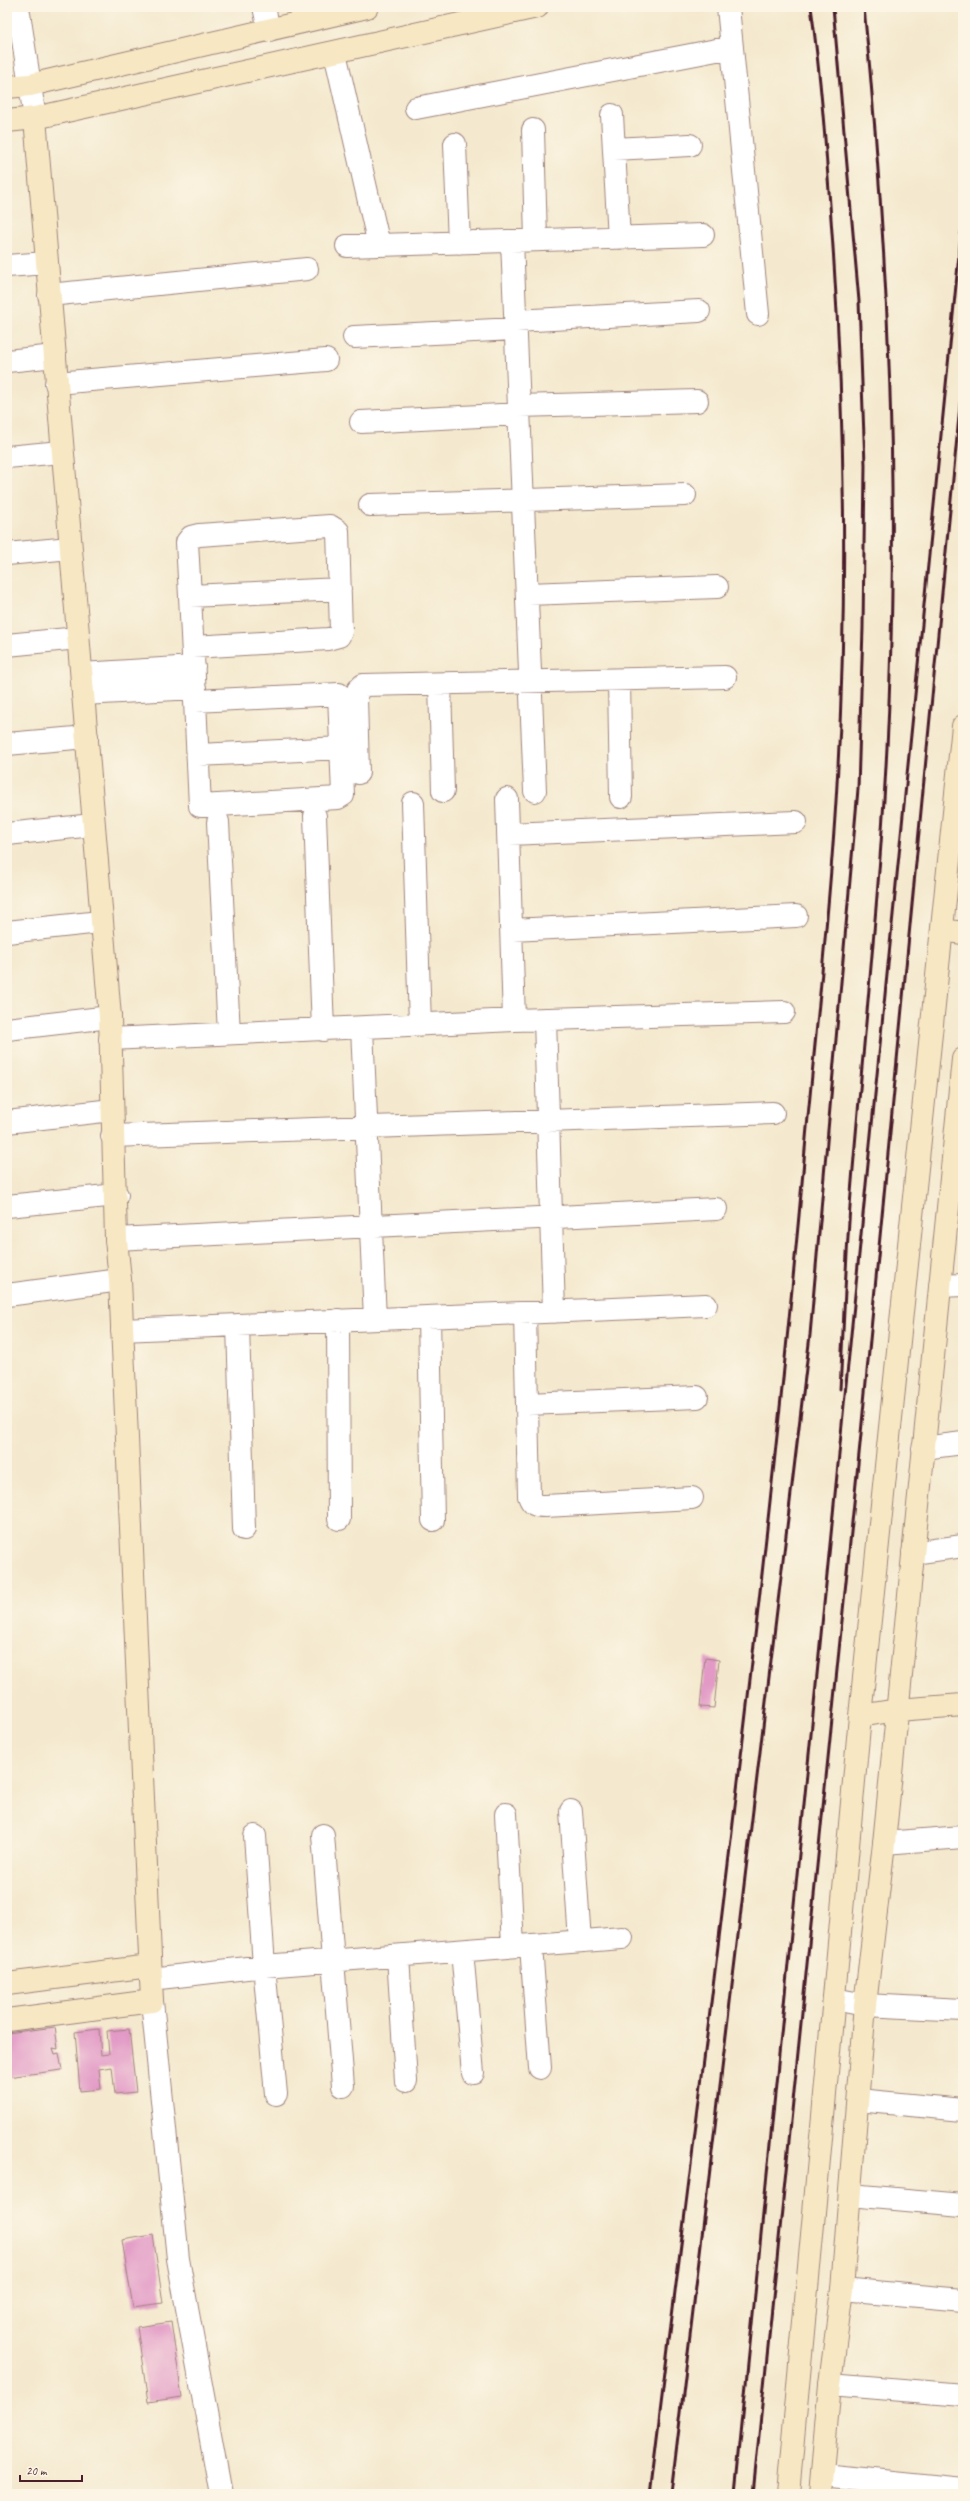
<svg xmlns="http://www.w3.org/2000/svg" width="970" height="2501" font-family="Caveat,sans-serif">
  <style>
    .building { fill: #e299c6 }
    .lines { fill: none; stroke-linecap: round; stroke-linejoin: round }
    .street-casing { stroke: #9f847c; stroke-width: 24 }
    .secondary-casing { stroke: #9f847c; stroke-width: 24 }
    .street { stroke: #fff; stroke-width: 22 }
    .secondary { stroke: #f7e8c3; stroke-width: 22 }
    .rail { stroke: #4a1f2b; stroke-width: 3 }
  </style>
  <rect width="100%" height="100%" fill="#fcf5e5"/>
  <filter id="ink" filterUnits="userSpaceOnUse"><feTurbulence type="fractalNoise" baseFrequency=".025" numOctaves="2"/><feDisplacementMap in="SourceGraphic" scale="8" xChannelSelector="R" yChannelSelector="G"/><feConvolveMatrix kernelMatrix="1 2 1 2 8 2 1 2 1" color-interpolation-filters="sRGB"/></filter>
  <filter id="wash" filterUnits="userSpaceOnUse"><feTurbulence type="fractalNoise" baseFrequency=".012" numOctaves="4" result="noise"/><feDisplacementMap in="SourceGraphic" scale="16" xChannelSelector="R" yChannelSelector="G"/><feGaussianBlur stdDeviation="0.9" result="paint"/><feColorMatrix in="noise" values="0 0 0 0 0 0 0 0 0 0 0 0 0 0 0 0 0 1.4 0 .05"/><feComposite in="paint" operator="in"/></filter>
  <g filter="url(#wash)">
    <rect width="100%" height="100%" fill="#f4e9ce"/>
    <g id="blocks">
      <!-- building -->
      <path class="building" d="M 705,1658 L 719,1660 L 714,1708 L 700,1707 Z
        M 55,2027 L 58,2049 L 53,2048 L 55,2054 L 59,2053 L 62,2070 L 7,2077 L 7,2033 Z
        M 99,2029 L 101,2055 L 109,2054 L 107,2031 L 129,2029 L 136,2092 L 115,2094 L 112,2067 L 99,2069 L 101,2089 L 80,2091 L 75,2032 Z
        M 153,2235 L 163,2303 L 133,2307 L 122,2240 Z
        M 171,2322 L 182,2397 L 148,2402 L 137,2327 Z"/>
    </g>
  </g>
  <g filter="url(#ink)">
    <use href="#blocks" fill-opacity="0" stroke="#9f847c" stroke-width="1"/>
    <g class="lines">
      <defs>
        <path id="street" d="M 18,7 L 35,118
          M 264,7 L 269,30
          M 728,7 L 758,314
          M 335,53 L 379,245
          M 416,108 L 732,47
          M 612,115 L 619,238
          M 533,130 L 536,240
          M 455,144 L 459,243
          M 614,149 L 690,145
          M 512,241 L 535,791
          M 347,246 L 703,235
          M 7,266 L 46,263
          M 49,295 L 307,269
          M 516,321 L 699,311
          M 354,337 L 516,329
          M 7,361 L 55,356
          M 56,383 L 326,360
          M 519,406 L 697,401
          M 361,422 L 520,414
          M 7,457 L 61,452
          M 370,505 L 685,495
          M 7,554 L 70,548
          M 528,594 L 717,587
          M 190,596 L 340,589
          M 7,645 L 78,638
          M 193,647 L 328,639 L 339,636 L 341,632 L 338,531 L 330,526 L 199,535 L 191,537 L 187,542 C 190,595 193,648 195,701 L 200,806 L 338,798 L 343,795 L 339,694 L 195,701
          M 82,674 L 194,667
          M 619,680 L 621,797
          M 440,684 L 443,791
          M 83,694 L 195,688
          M 7,744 L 87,737
          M 198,755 L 342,748
          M 358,773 L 356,697 L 358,690 L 363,685 L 725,677
          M 507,799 L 514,1020
          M 413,803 L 420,1025
          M 315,816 L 323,1030
          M 218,822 L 229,1033
          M 7,834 L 93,825
          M 509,834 L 796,822
          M 512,930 L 796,916
          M 7,932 L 100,922
          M 545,1019 L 554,1312
          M 362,1028 L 375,1319
          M 7,1029 L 110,1017
          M 110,1039 L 514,1020 L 784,1012
          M 7,1122 L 112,1110
          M 112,1136 L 773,1113
          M 7,1206 L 117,1195
          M 116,1239 L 716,1209
          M 940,1286 L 963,1285
          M 7,1295 L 120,1280
          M 525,1313 L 529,1496 C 532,1505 536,1506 545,1506 L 692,1498
          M 429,1317 L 433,1520
          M 338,1320 L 339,1519
          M 238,1325 L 244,1529
          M 122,1330 L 706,1305
          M 527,1404 L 697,1397
          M 923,1448 L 963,1443
          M 913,1553 L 963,1546
          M 571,1811 L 580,1941
          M 506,1814 L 513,1946
          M 323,1835 L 343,2086
          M 255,1836 L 264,1966 L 276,2094
          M 884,1843 L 963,1837
          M 531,1946 L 540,2068
          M 462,1951 L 473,2073
          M 398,1956 L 406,2081
          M 151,1979 L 264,1966 L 622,1938
          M 834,1999 L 865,2005 L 963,2010
          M 152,2001 L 178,2259 L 221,2494
          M 858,2100 L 963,2110
          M 850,2195 L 963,2205
          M 842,2289 L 963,2300
          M 830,2384 L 963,2395
          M 822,2475 L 963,2489"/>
        <path id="secondary" d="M 7,87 L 30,85 L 367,7
          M 7,121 L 35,118 L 537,7
          M 942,930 L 963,933
          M 860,1716 L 897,1710 L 963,1705
          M 7,1984 L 150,1966
          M 7,2020 L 152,2001 L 120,1280 L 116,1239 L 110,1017 L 35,118
          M 788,2494 L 860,1716 L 963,726
          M 820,2494 L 830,2384 L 842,2289 L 865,2005 L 884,1843 L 963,1059"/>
      </defs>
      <!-- street casing -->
      <use href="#street" class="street-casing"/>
      <!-- secondary casing -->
      <use href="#secondary" class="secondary-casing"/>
      <!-- street -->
      <use href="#street" class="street"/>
      <!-- secondary -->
      <use href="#secondary" class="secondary"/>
      <!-- rail -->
      <path class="rail" d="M 840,1389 C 844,1320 846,1250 852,1181 C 866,1012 885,844 890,674 C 898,451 886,229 864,7
        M 650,2494 C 704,2054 763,1614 803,1172 C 814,1043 830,913 837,784 C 848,596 845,408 831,219 C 826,149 821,78 811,7
        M 671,2494 L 810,1335 L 858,789 L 863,628 L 865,465 L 859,301 L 833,7
        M 735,2494 L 963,215
        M 753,2494 L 860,1444 L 963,375"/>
    </g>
  </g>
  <!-- margin -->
  <rect width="970" height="2501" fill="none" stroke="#fcf5e5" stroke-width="24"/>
  <!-- scale -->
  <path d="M20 2475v6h62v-6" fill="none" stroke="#4a1f2b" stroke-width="2"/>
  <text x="26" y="2475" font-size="12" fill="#4a1f2b" stroke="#fcf5e5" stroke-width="3" paint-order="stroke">20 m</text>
</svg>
